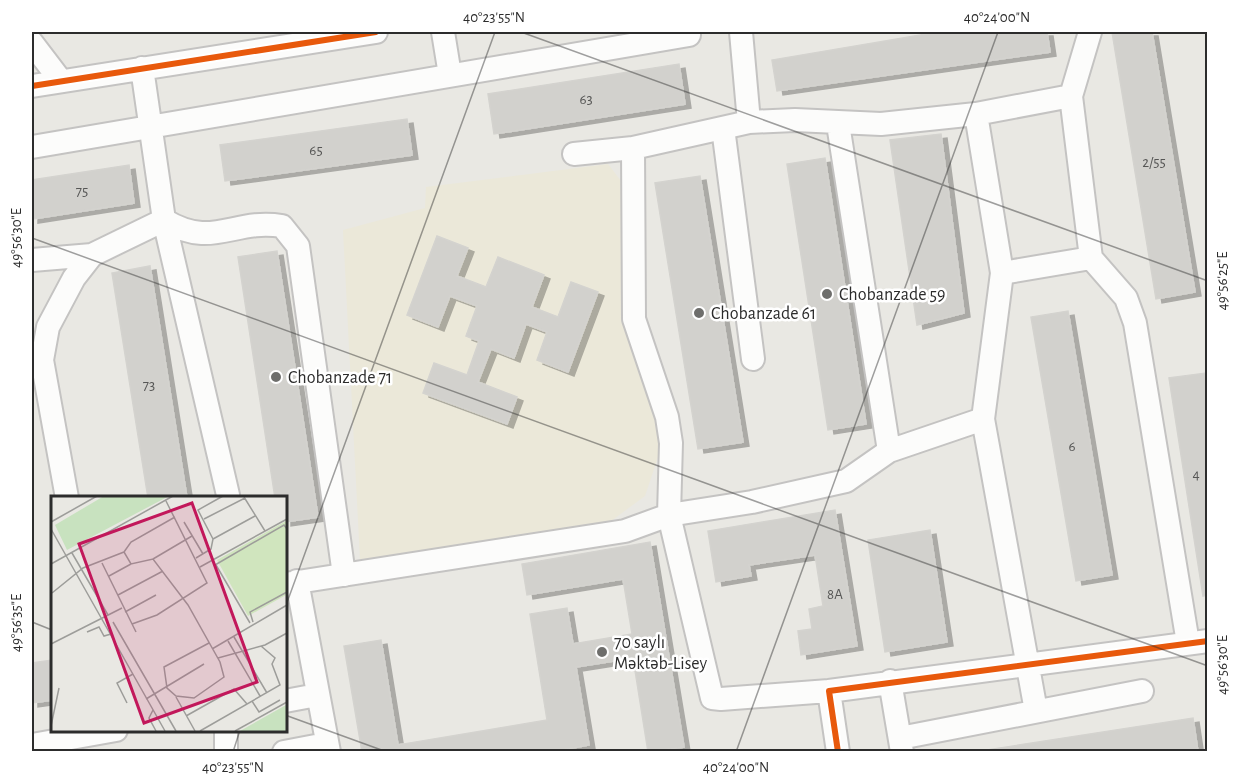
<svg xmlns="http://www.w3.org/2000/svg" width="1239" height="783" font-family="'Alegreya Sans',sans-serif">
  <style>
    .education { fill: #ebe8d9 }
    .building { fill: #d2d1cd; stroke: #d4d3cf; stroke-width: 1.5; filter: url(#shadow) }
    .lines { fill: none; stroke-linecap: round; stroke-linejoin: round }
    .minor-casing { stroke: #c4c3c2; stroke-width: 26 }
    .minor { stroke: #fcfcfb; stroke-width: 22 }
    .cycleway-casing { stroke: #fff; stroke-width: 10 }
    .cycleway { stroke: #e8590c; stroke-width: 6 }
    .ticks { fill: none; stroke: #2c2c2c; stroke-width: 1.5; stroke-opacity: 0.45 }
    .poi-dot { fill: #6e6e6c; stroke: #fff; stroke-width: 2 }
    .labels { text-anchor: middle; stroke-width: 5; stroke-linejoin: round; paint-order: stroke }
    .number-label { font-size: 15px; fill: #565655 }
    .poi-label { font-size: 18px; fill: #2c2c2c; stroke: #fff; text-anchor: start }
    .inset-road { fill: none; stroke: #9d9d9a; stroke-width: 1.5 }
    .view { fill: #c2185b; fill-opacity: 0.15; stroke: #c2185b; stroke-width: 3 }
    .inset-edge { fill: none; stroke: #2c2c2c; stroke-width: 3 }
    .neatline { fill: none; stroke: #2c2c2c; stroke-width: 2 }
    .ticks-label { font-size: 15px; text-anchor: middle; fill: #2c2c2c }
  </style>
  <defs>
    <filter id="shadow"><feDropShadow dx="6" dy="4" stdDeviation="0" flood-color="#0004"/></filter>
  </defs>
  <rect width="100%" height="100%" fill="#e9e8e3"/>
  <!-- education -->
  <path class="education" d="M 608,164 L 625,186 L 624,316 L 662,445 L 645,496 L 607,524 L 360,560 L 343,230 L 425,208 L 426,187 Z"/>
  <!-- building -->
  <path class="building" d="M 938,32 L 1047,32 L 1050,52 L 777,91 L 772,60 Z
    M 1112,32 L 1152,32 L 1195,292 L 1156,299 Z
    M 679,64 L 685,104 L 494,134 L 488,94 Z
    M 407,119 L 412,155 L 225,181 L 220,145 Z
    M 941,134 L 964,313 L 917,325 L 890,140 Z
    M 825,158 L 866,424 L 828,430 L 787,164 Z
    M 129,165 L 134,203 L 32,219 L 32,180 Z
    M 700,176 L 743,442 L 698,449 L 655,183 Z
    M 437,236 L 468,248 L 457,276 L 486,287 L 498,257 L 544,275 L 532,307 L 558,317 L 571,282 L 598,292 L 568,372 L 537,360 L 547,332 L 526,324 L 514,358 L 491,349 L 478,382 L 517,397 L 507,424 L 423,393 L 434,363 L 467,375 L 479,341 L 466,336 L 477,306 L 450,296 L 438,327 L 407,315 Z
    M 277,251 L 318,517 L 285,522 L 285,498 L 275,498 L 238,257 Z
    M 150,266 L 187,498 L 148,498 L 112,273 Z
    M 1068,311 L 1112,575 L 1076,581 L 1031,317 Z
    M 1206,373 L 1208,595 L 1203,596 L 1169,378 Z
    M 835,510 L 857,646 L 801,655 L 798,631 L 812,629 L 809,609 L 823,606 L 815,555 L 749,565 L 751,576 L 716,582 L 708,531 Z
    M 930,530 L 947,642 L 885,652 L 868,540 Z
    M 650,542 L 684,747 L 648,752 L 633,658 L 576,667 L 589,745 L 552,752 L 362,752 L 344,646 L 381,640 L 398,745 L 547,720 L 530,614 L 567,608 L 573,644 L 632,634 L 623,579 L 527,595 L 522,564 Z
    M 52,660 L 52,700 L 32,703 L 32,663 Z
    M 1193,718 L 1198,752 L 974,752 Z"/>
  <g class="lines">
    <defs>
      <path id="minor" d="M 443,32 L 450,75
        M 741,32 L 749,122
        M 32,43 L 61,81
        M 142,68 L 164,220 L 228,495
        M 32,86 L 376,32
        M 976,114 L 1002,273
        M 838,124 L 889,451
        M 723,128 L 753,359
        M 32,147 L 689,35
        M 633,148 L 634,319 L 667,417 L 671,443 L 669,515 L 712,698 L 721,699 L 829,691 L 1208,641
        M 574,154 L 633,148 L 749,122 L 795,120 L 881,124 L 976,114 L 1071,96
        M 1091,258 L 1126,298 L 1135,323 L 1188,643
        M 32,260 L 92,255
        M 983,419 L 1036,711
        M 67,498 L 42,360 L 48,327 L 74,278 L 92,255 L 164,220 C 213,250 233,218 282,226 L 298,246 L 344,575
        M 297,581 L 329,752
        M 285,584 L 625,531 L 669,515 L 752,502 L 846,481 L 889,451 L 983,419 L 1002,273 L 1091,258 L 1071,96 L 1090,32
        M 890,681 L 902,752
        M 829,691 L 838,752
        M 285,701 L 317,695
        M 900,738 L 1142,691
        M 32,745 L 116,730
        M 226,752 L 226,730
        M 284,752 L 326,744"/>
    </defs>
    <!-- minor casing -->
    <use href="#minor" class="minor-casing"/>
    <!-- minor -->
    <use href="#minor" class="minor"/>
    <defs>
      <path id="cycleway" d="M 32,86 L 376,32
        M 838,752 L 829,691 L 1208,641"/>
    </defs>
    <!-- cycleway casing -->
    <use href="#cycleway" class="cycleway-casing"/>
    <!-- cycleway -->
    <use href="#cycleway" class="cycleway"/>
  </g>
  <!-- ticks -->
  <path class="ticks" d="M 521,32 L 1208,281M 32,238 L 1208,666M 285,608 L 495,32M 32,622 L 52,630M 285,715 L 387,752M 233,752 L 240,730M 736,752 L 998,32"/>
  <!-- markers -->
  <g class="poi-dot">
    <circle cx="827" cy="294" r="6"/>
    <circle cx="699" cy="313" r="6"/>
    <circle cx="276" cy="377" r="6"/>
    <circle cx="602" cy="652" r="6"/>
  </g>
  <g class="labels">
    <!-- number labels -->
    <g class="number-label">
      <text x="586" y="104">63</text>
      <text x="316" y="155">65</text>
      <text x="1154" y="167">2/55</text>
      <text x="82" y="196">75</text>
      <text x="149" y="390">73</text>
      <text x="1072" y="451">6</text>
      <text x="1196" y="479">4</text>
      <text x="835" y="599">8A</text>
    </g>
    <!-- poi labels -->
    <g class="poi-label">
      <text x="839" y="300">Chobanzade 59</text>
      <text x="711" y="319">Chobanzade 61</text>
      <text x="288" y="383">Chobanzade 71</text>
      <text x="614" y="648">70 saylı<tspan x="614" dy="21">Məktəb-Lisey</tspan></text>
    </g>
  </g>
  <!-- overview -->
  <g transform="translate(51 496)">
    <rect width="236" height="236" fill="#e9e8e3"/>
    <path d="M 53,0 L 118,0 L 16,54 L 4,29 ZM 235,209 L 235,235 L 189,235 Z" fill="#c8e2bf"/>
    <path d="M 235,25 L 235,99 L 197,120 L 166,64 Z" fill="#d0e5be"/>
    <path class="inset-road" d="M 193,1 L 214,35M 153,23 L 194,2M 0,26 L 46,0M 133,26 L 152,58M 0,33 L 114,235M 162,43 L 204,20M 73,56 L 80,46 L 124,21M 21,57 L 57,119M 145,62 L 160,53 L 162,43 L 147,14 L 172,0M 102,63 L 141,40M 51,67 L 85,136M 0,68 L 122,0M 164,69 L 233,29 L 236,33M 165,69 L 199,127M 149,71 L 236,23M 58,80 L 80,68M 1,97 L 32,72 L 73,56 L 80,68 L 102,63 L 137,109 L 169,166 L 173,181 L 143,202 L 125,200 L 116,192 L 113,171 L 158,147M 67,99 L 112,75M 74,116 L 105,99M 62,126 L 125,235M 202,126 L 199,116 L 236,96M 81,128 L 106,119 L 156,87 L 115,5M 36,136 L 48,131 L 53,140 L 60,138M 183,141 L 216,197M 177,145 L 209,200M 0,148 L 71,112M 161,153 L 236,109M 167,162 L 214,149 L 236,137M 125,201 L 144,235M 95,203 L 153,168M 201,205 L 208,216 L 229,204M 76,207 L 66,187 L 82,178M 102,214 L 98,222 L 105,235M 135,220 L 183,193 L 196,208M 0,230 L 8,192M 149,235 L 229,189 L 221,168 L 224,162 L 210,150M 184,235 L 236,206"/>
    <path class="view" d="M 141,7 L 206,186 L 93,227 L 28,48 Z"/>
    <rect width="236" height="236" class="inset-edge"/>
  </g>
  <!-- border -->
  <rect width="1239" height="783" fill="none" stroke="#ffffff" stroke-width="66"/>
  <rect x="33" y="33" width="1173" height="717" class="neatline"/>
  <g class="ticks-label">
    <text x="494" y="22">40°23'55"N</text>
    <text x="997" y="22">40°24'00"N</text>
    <text transform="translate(16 238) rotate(-90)" y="5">49°56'30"E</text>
    <text transform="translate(1222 281) rotate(-90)" y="5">49°56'25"E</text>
    <text transform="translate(16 623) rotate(-90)" y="5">49°56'35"E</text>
    <text transform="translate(1222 665) rotate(-90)" y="5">49°56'30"E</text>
    <text x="233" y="772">40°23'55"N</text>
    <text x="736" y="772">40°24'00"N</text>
  </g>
</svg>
